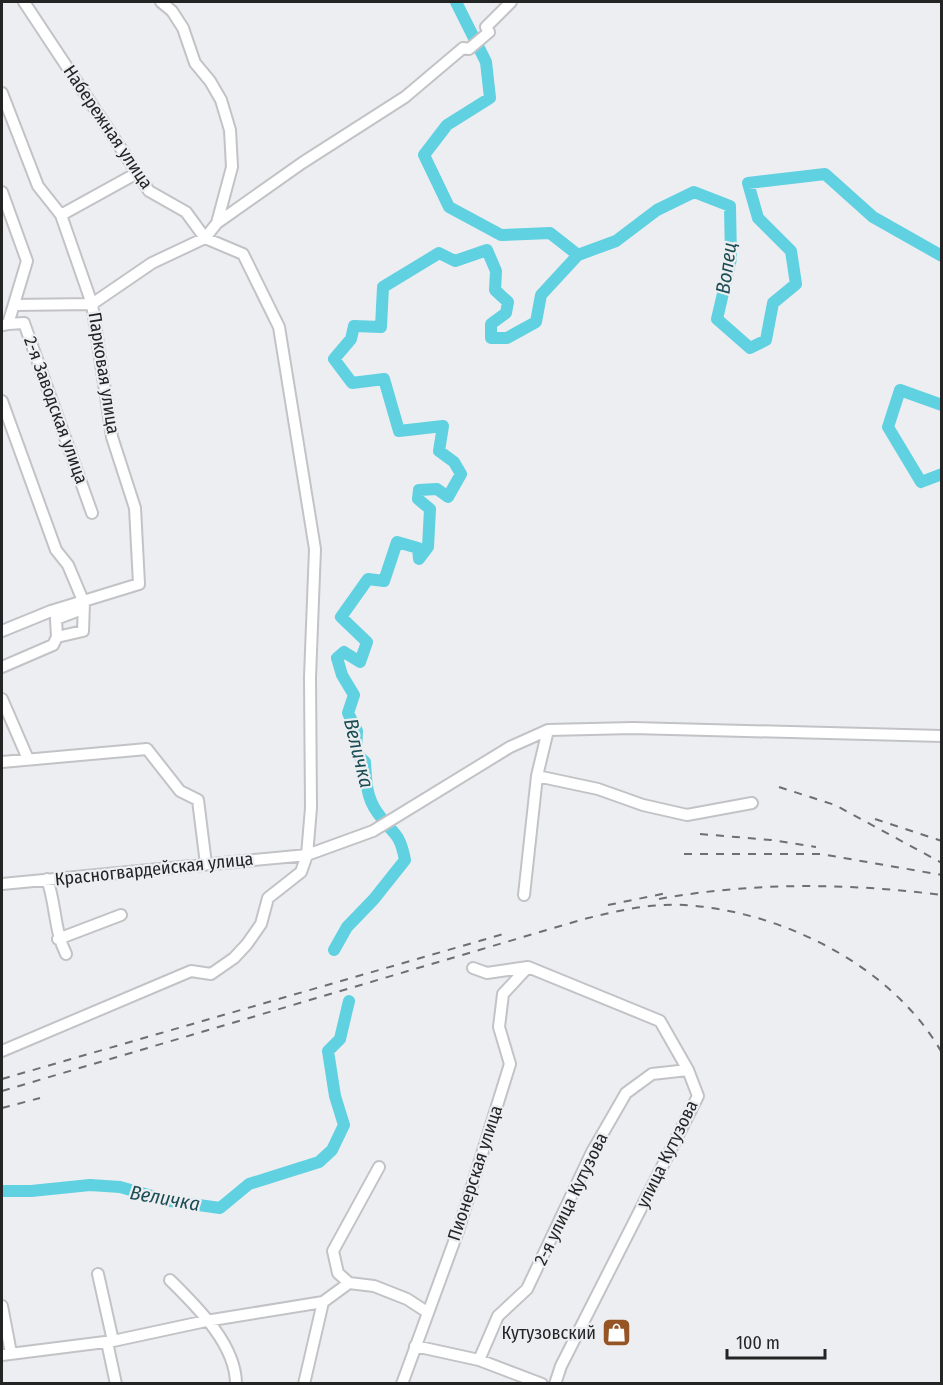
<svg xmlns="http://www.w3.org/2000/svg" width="943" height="1385" font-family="'Fira Sans Condensed',sans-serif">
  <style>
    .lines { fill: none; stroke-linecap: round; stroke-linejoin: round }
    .river { stroke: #5fd1e0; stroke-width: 12 }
    .minor-casing { stroke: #c2c3c6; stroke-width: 14 }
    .minor { stroke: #fff; stroke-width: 10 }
    .rail { stroke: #6e6f71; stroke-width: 2; stroke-dasharray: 8 8; stroke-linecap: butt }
    .labels { text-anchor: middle; stroke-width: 4.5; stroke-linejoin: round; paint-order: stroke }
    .street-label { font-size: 18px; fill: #242425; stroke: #edeef1 }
    .poi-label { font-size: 18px; fill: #242425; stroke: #edeef1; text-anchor: end }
    .water-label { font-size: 20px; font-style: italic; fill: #1b4d54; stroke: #edeef1 }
  </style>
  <rect width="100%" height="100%" fill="#edeef1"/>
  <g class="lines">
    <!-- river -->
    <path class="river" d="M 456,2 L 486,62 L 490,98 L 447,125 L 424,155 L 449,207 L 501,235 L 550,233 L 578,255 L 616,241 L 657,210 L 694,192 L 730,206 L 731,259 L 717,319 L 750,348 L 766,340 L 773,303 L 796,284 L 791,251 L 758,218 L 748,183 L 825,174 L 873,217 L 942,256
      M 942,405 L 900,390 L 888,427 L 921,482 L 942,474
      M 334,950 L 347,927 L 374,899 L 405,860 C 399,829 392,835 377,812 C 366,797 366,779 365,762 L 356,753 L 357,731 L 348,713 L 354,695 L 342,675 L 337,658 L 344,652 L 360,662 L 367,642 L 341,617 L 368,579 L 384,581 L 397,542 L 418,548 L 419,559 L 428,547 L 430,509 L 418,499 L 419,490 L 437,489 L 448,497 L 461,474 L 454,462 L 439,451 L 443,426 L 399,431 L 384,379 L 352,383 L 334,359 L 351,339 L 354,326 L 381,327 L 383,287 L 439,253 L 455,261 L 487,250 L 496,271 L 495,290 L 508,302 L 506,313 L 491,324 L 491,338 L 507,338 L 536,322 L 541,295 L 578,255
      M 2,1191 L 31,1191 L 90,1185 L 120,1187 L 170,1201 L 220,1208 L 249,1184 L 319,1162 L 332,1150 L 344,1125 L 335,1096 L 328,1051 L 340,1039 L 349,1001"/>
    <defs>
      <path id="minor" d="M 2,93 L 38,186 L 61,215 L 92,304 L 14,305
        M 2,192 L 27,261 L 8,324 L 4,325
        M 61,215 L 137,173
        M 217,223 L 302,163 L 405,97 L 463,48 L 469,49 L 489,32 L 486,27 L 511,2
        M 8,324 L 24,323 L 92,513
        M 2,401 L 56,550 L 68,565 L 84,603
        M 2,631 L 51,611 L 139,584 L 135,508 L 112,437 L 92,304 L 152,263 L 205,238 L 217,223 L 232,167 L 230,130 L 221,100 L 210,81 L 195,63 L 183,28 L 172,11 L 161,2
        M 2,667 L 53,645 L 57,637 L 56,619 L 77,611 L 84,603 L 83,631 L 57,637
        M 2,699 L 28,759
        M 548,730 L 537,776 L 598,789 L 643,805 L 687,815 L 752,803
        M 2,762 L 147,749 L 180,791 L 198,800 L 206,864
        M 47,879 C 56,904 54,930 66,954
        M 2,884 L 307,855 L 373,831 L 510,747 L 548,730 L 633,728 L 942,736
        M 524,895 L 537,776
        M 58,939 L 121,915
        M 473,968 L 487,973 L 528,967 L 660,1021 L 688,1070 L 698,1096 L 561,1366 L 555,1384
        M 2,1051 L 191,971 L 211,974 L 234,958 L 247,944 L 261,924 L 268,898 L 301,872 L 307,855 L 311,808 L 310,677 L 315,549 L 279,327 L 243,254 L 205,238 L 186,212 L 149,191 L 24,2
        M 379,1167 L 333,1251 L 338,1273 L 349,1283 L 374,1286 L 407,1299 L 427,1312
        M 98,1274 L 113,1341
        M 170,1280 C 196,1306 236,1344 236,1384
        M 2,1306 L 11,1353
        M 107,1342 L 116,1384
        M 415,1346 L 479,1360 L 542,1384
        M 2,1355 L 113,1341 L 206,1321 L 323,1302 L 349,1283
        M 479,1360 L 498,1316 L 527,1289 L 592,1152 L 626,1093 L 652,1074 L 688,1070
        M 304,1384 L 323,1302
        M 402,1384 L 458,1231 L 510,1064 L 499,1027 L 503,994 L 528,967"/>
    </defs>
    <!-- minor casing -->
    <use href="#minor" class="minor-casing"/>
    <!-- minor -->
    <use href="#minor" class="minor"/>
    <!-- rail -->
    <path class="rail" d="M 779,787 L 835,805 L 942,863
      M 875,819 L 942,841
      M 700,834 L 771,840 L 816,847
      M 684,854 L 821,854 L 942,875
      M 659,899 C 752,882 848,883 942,895
      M 608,905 L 667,893
      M 2,1079 L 507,933
      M 2,1091 L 584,919 C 617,911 650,903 684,905 C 782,911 893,966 942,1053
      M 2,1108 L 40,1098"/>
  </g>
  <!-- icons -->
  <defs>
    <symbol id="shop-square" viewBox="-11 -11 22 22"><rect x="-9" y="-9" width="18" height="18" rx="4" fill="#965324" stroke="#edeef1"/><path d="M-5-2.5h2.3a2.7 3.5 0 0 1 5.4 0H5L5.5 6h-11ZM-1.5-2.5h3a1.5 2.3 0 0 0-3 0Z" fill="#fff"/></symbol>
  </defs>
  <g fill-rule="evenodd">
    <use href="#shop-square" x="600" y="1316" width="33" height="33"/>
  </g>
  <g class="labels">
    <!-- street labels -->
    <g class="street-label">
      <text transform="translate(108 127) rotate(56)" y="6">Набережная улица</text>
      <text transform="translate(104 373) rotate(81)" y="6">Парковая улица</text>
      <text transform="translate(56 410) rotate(70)" y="6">2-я Заводская улица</text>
      <text transform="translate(154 869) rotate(-6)" y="6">Красногвардейская улица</text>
      <text transform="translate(667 1154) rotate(-64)" y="6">улица Кутузова</text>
      <text transform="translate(475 1173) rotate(-72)" y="6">Пионерская улица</text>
      <text transform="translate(571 1199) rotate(-64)" y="6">2-я улица Кутузова</text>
    </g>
    <!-- poi labels -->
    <g class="poi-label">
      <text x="596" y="1339">Кутузовский</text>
    </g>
    <!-- water labels -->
    <g class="water-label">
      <text transform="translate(726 268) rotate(-82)" y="7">Вопец</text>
      <text transform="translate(359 753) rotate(76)" y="7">Величка</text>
      <text transform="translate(165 1198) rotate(10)" y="7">Величка</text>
    </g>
  </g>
  <!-- border -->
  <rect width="943" height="1385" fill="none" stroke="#242425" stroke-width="6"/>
  <!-- scale -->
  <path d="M727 1349v9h98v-9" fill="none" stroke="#242425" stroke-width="3"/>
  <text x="736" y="1349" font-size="18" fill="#242425" stroke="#edeef1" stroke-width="4.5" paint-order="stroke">100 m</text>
</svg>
